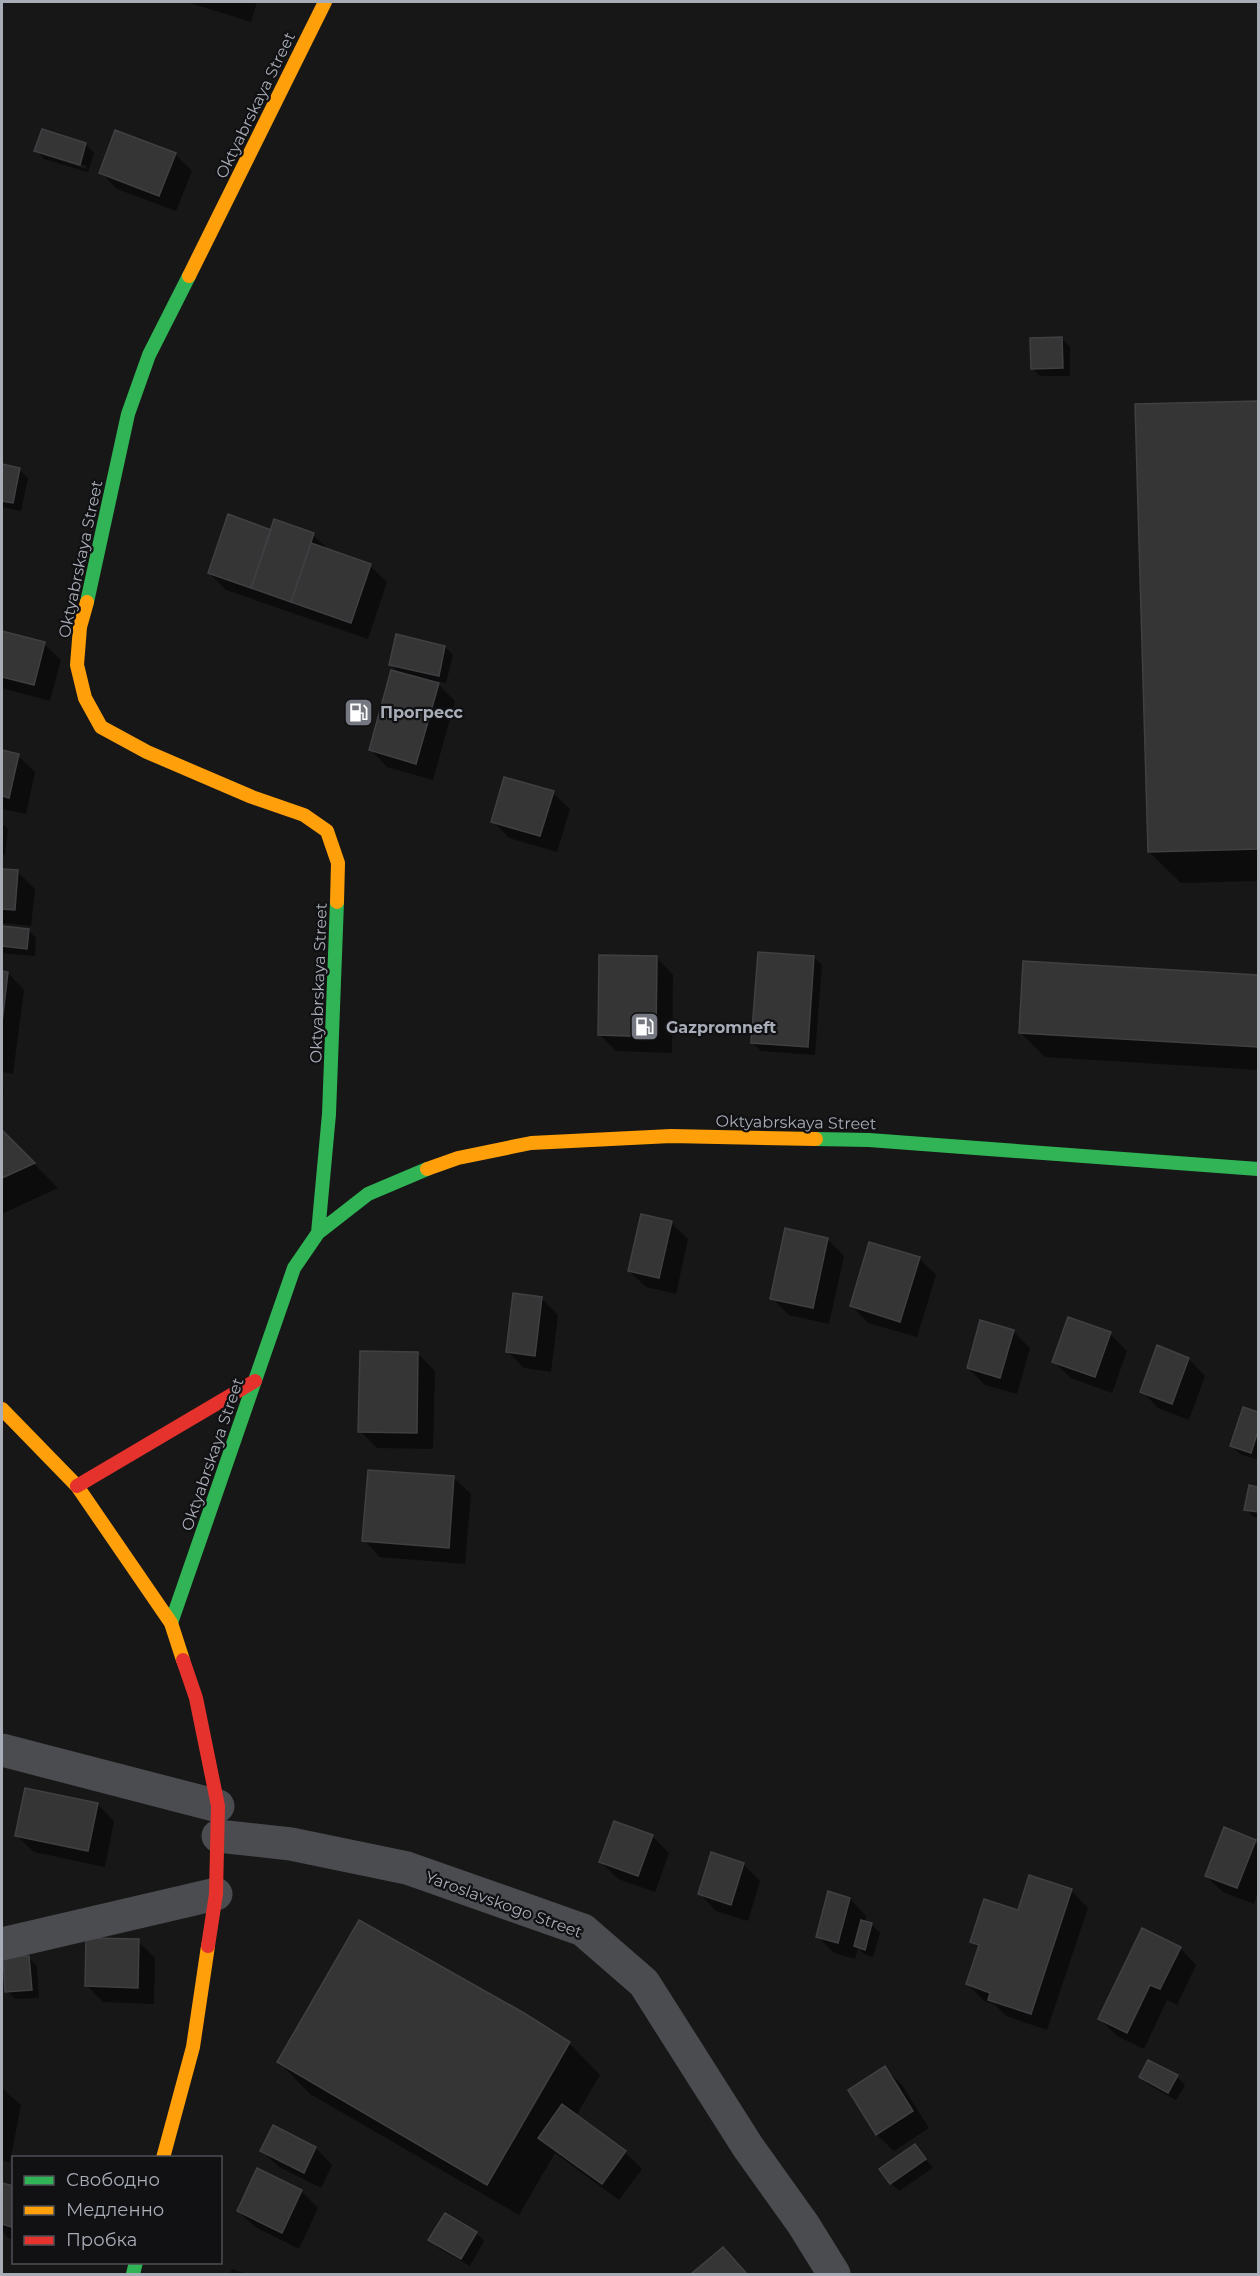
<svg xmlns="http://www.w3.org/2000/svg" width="1260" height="2276" font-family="Montserrat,sans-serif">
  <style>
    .shadow { fill: #0007; fill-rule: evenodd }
    .building { fill: #353536; stroke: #3f4043; stroke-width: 1.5 }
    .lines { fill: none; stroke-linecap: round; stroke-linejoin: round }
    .street { stroke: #4b4c50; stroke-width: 33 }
    .fast { stroke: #30b455; stroke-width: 14 }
    .slow { stroke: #ff9f0a; stroke-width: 14 }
    .jam { stroke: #e5322d; stroke-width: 14 }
    .labels { text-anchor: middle; stroke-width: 4.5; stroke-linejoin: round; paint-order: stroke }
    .street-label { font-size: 16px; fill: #a8adb8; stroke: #111113 }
    .poi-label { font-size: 16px; font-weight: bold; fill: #a8adb8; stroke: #111113; text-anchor: start }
  </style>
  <rect width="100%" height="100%" fill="#171717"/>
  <!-- shadow -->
  <path class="shadow" d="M 187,2 L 257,2 L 251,22 Z
    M 43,131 L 86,145 L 94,153 L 88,172 L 44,159 L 36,150 ZM 44,152 L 87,166 L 86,169 L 44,155 Z
    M 175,154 L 192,171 L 176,211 L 117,189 L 101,172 Z
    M 1062,339 L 1070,347 L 1070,376 L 1040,376 L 1032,368 Z
    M 1258,402 L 1258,881 L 1181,883 L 1149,852 L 1137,405 Z
    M 2,466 L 19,469 L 28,478 L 21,511 L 2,507 Z
    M 272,531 L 313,535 L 330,551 L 370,566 L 387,582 L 368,639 L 226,590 L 209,573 Z
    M 2,633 L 44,644 L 61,660 L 50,701 L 2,688 Z
    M 445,647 L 453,655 L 446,683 L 435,681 L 455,701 L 433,780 L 387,767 L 371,750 L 400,674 L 391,665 Z
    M 2,752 L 18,756 L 35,772 L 26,814 L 2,809 Z
    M 553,793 L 570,809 L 557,852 L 509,838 L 493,821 Z
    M 2,823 L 8,829 L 5,855 L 2,855 Z
    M 2,870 L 18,872 L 35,889 L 31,926 L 2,923 Z
    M 2,927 L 28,930 L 36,938 L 35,956 L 2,953 Z
    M 814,957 L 822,965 L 815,1055 L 761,1051 L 753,1043 Z
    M 657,958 L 673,975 L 672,1053 L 616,1051 L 600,1035 Z
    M 1024,963 L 1258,977 L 1258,1070 L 1045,1057 L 1020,1032 Z
    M 2,972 L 8,973 L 24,990 L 13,1074 L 2,1072 Z
    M 2,1087 L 4,1090 L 2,1102 Z
    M 2,1132 L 58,1188 L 2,1214 Z
    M 671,1223 L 688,1239 L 676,1294 L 646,1287 L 629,1271 Z
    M 827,1239 L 844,1256 L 829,1324 L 789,1315 L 772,1298 Z
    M 919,1258 L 936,1275 L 917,1337 L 868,1323 L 852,1306 Z
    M 541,1298 L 558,1315 L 551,1372 L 524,1368 L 507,1351 Z
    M 1013,1331 L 1030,1348 L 1017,1394 L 985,1385 L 968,1368 Z
    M 1110,1334 L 1127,1351 L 1112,1393 L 1071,1378 L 1054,1362 Z
    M 1158,1347 L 1189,1359 L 1205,1376 L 1189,1420 L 1158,1408 L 1142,1391 Z
    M 418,1354 L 435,1371 L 433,1449 L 377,1448 L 360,1431 Z
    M 1244,1409 L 1258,1414 L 1258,1460 L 1240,1454 L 1232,1446 Z
    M 454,1478 L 471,1494 L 465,1564 L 380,1557 L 364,1540 Z
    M 1250,1487 L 1258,1489 L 1258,1518 L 1254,1517 L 1246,1509 Z
    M 98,1805 L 114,1821 L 105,1867 L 34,1852 L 17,1836 Z
    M 652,1836 L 669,1853 L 655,1892 L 618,1879 L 601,1862 Z
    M 1255,1842 L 1258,1845 L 1258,1892 L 1254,1904 L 1223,1892 L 1206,1876 Z
    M 743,1864 L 760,1881 L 748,1921 L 716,1911 L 700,1894 Z
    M 1071,1891 L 1088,1908 L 1047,2030 L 1006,2016 L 994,2004 L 984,2001 L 968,1984 L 980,1949 L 972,1942 L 1018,1912 Z
    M 850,1899 L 866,1916 L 865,1923 L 872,1925 L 880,1933 L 873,1957 L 864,1954 L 858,1948 L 855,1959 L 834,1953 L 817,1936 Z
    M 138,1941 L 155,1958 L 154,2004 L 103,2002 L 87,1986 Z
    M 1180,1948 L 1196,1965 L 1177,2005 L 1167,2000 L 1144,2049 L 1117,2036 L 1100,2019 Z
    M 29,1958 L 37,1966 L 39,1998 L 15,1999 L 7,1991 Z
    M 569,2043 L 600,2075 L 576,2116 L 625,2152 L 642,2169 L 619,2200 L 555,2153 L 519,2215 L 310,2094 L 279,2062 Z
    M 885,2068 L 902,2085 L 929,2128 L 894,2151 L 877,2135 L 850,2091 Z
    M 1141,2077 L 1177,2077 L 1185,2085 L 1176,2100 L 1149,2085 Z
    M 2,2088 L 21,2105 L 10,2162 L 2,2161 Z
    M 274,2127 L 316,2148 L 332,2165 L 321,2188 L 279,2167 L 262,2151 Z
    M 914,2146 L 933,2168 L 899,2191 L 891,2183 Z
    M 2,2185 L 14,2188 L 14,2239 L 8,2238 L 2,2231 Z
    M 301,2191 L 318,2208 L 299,2249 L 255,2227 L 238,2211 Z
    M 476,2233 L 484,2241 L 470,2266 L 438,2248 L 430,2240 Z
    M 723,2249 L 748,2274 L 693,2274 Z
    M 232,2269 L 247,2274 L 230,2274 Z"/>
  <!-- building -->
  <path class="building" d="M 42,129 L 86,143 L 80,165 L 34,151 Z
    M 115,130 L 176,153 L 159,196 L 99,173 Z
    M 1062,337 L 1063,368 L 1031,369 L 1030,338 Z
    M 1258,401 L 1258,849 L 1148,852 L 1135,404 Z
    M 2,464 L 20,468 L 13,503 L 2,501 Z
    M 228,514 L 271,530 L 251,588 L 208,573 Z
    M 274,519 L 314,533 L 291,602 L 251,588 Z
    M 311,543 L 371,564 L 351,623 L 291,602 Z
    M 2,631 L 45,642 L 34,685 L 2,677 Z
    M 396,634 L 445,646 L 439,676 L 389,665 Z
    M 391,670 L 439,683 L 416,764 L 369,750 Z
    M 2,750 L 19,754 L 9,798 L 2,796 Z
    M 504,777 L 554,791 L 540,836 L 491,822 Z
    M 2,869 L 18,870 L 15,910 L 2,909 Z
    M 2,926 L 29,929 L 27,949 L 2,946 Z
    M 758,952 L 814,956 L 808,1047 L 751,1043 Z
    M 599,955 L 657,956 L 656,1037 L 598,1035 Z
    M 1023,961 L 1258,975 L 1258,1047 L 1019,1033 Z
    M 2,971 L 8,972 L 2,1023 Z
    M 2,1130 L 35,1163 L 2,1178 Z
    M 641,1214 L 672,1221 L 659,1278 L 628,1271 Z
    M 785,1228 L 828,1238 L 813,1308 L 770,1299 Z
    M 869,1242 L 920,1257 L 900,1322 L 850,1306 Z
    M 513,1293 L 542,1297 L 535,1356 L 506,1352 Z
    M 1068,1317 L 1111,1332 L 1095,1377 L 1052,1362 Z
    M 980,1320 L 1014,1330 L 1000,1378 L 967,1368 Z
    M 1157,1345 L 1189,1358 L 1172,1404 L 1140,1392 Z
    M 360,1351 L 418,1352 L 417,1433 L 358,1432 Z
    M 1243,1407 L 1258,1412 L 1258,1431 L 1251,1453 L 1230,1446 Z
    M 368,1470 L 454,1476 L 449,1548 L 362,1541 Z
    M 1249,1485 L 1258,1487 L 1258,1512 L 1244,1510 Z
    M 25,1788 L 98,1803 L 88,1851 L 15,1836 Z
    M 614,1821 L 653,1835 L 638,1876 L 599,1862 Z
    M 1224,1827 L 1256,1840 L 1237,1888 L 1205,1876 Z
    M 711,1852 L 744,1863 L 731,1905 L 698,1894 Z
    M 1029,1875 L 1072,1889 L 1031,2014 L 988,2000 L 990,1993 L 966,1984 L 979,1945 L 970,1942 L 984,1899 L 1018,1910 Z
    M 828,1891 L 850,1898 L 838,1943 L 816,1937 Z
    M 359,1920 L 524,2013 L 570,2042 L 487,2185 L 277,2062 Z
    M 861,1920 L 872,1923 L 865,1950 L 854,1946 Z
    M 1142,1928 L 1181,1947 L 1160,1989 L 1150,1985 L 1127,2033 L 1098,2019 Z
    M 86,1938 L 139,1939 L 138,1988 L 85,1986 Z
    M 29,1956 L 32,1990 L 5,1992 L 3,1957 Z
    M 1148,2060 L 1178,2075 L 1168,2093 L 1139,2077 Z
    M 885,2066 L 913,2111 L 876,2135 L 848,2090 Z
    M 562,2104 L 626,2151 L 602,2184 L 538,2138 Z
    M 273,2125 L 316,2147 L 304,2173 L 260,2151 Z
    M 915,2144 L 926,2159 L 890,2184 L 879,2169 Z
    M 257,2168 L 302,2190 L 282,2233 L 237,2211 Z
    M 2,2183 L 14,2186 L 14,2228 L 2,2224 Z
    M 445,2213 L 477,2232 L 461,2259 L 428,2240 Z
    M 723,2247 L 747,2274 L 691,2274 Z"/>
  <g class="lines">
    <!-- street -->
    <path class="street" d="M 2,1750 L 218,1806
      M 218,1836 L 291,1844 L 407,1868 L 583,1930 L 644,1983 L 748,2147 L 803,2224 L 834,2274
      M 2,1944 L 216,1894"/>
    <!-- fast -->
    <path class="fast" d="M 87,602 L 128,414 L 149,355 L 189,276
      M 816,1139 L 869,1140 L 1258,1169
      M 318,1233 L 329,1114 L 337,902
      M 171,1623 L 294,1268 L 318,1233 L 368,1194 L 427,1169
      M 133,2274 L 136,2262"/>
    <!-- slow -->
    <path class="slow" d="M 189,276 L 325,2
      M 87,602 L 80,627 L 77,665 L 85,698 L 101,727 L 147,752 L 252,797 L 304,815 L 327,831 L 338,863 L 337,902
      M 427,1169 L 458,1158 L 531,1143 L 671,1136 L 816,1139
      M 2,1409 L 77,1486 L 171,1623 L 183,1660
      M 163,2158 L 193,2047 L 208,1946"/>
    <!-- jam -->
    <path class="jam" d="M 77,1486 L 255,1381
      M 183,1660 L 196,1698 L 218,1806 L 216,1894 L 208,1946"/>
  </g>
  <!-- icons -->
  <defs>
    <symbol id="fuel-square" viewBox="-11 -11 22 22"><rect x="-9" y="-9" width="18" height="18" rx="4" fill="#757880" stroke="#111113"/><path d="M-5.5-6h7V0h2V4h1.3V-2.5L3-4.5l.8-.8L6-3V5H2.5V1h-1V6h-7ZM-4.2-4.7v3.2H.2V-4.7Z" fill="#fff"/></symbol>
  </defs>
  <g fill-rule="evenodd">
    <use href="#fuel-square" x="342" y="696" width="33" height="33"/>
    <use href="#fuel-square" x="628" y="1010" width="33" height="33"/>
  </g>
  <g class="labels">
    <!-- street labels -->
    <g class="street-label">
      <text transform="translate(255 105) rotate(-64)" y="6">Oktyabrskaya Street</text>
      <text transform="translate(80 559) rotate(-78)" y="6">Oktyabrskaya Street</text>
      <text transform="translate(318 983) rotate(-88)" y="6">Oktyabrskaya Street</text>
      <text transform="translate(796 1122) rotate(1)" y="6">Oktyabrskaya Street</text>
      <text transform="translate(212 1454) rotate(-71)" y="6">Oktyabrskaya Street</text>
      <text transform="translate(504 1904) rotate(20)" y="6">Yaroslavskogo Street</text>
    </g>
    <!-- poi labels -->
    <g class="poi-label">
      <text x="380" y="718">Прогресс</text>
      <text x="666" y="1033">Gazpromneft</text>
    </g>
  </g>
  <!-- border -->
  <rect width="1260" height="2276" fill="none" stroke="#a8adb8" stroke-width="6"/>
  <!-- legend -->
  <rect x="12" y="2156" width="210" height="108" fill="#111113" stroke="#4d4f55" stroke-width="1.5"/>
  <rect x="24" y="2176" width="30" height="9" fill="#30b455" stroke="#4d4f55" stroke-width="1.5"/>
  <text x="66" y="2186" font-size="18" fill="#a8adb8">Свободно</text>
  <rect x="24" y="2206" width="30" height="9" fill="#ff9f0a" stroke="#4d4f55" stroke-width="1.5"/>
  <text x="66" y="2216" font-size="18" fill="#a8adb8">Медленно</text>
  <rect x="24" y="2236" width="30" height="9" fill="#e5322d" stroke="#4d4f55" stroke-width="1.5"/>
  <text x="66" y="2246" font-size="18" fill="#a8adb8">Пробка</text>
</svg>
